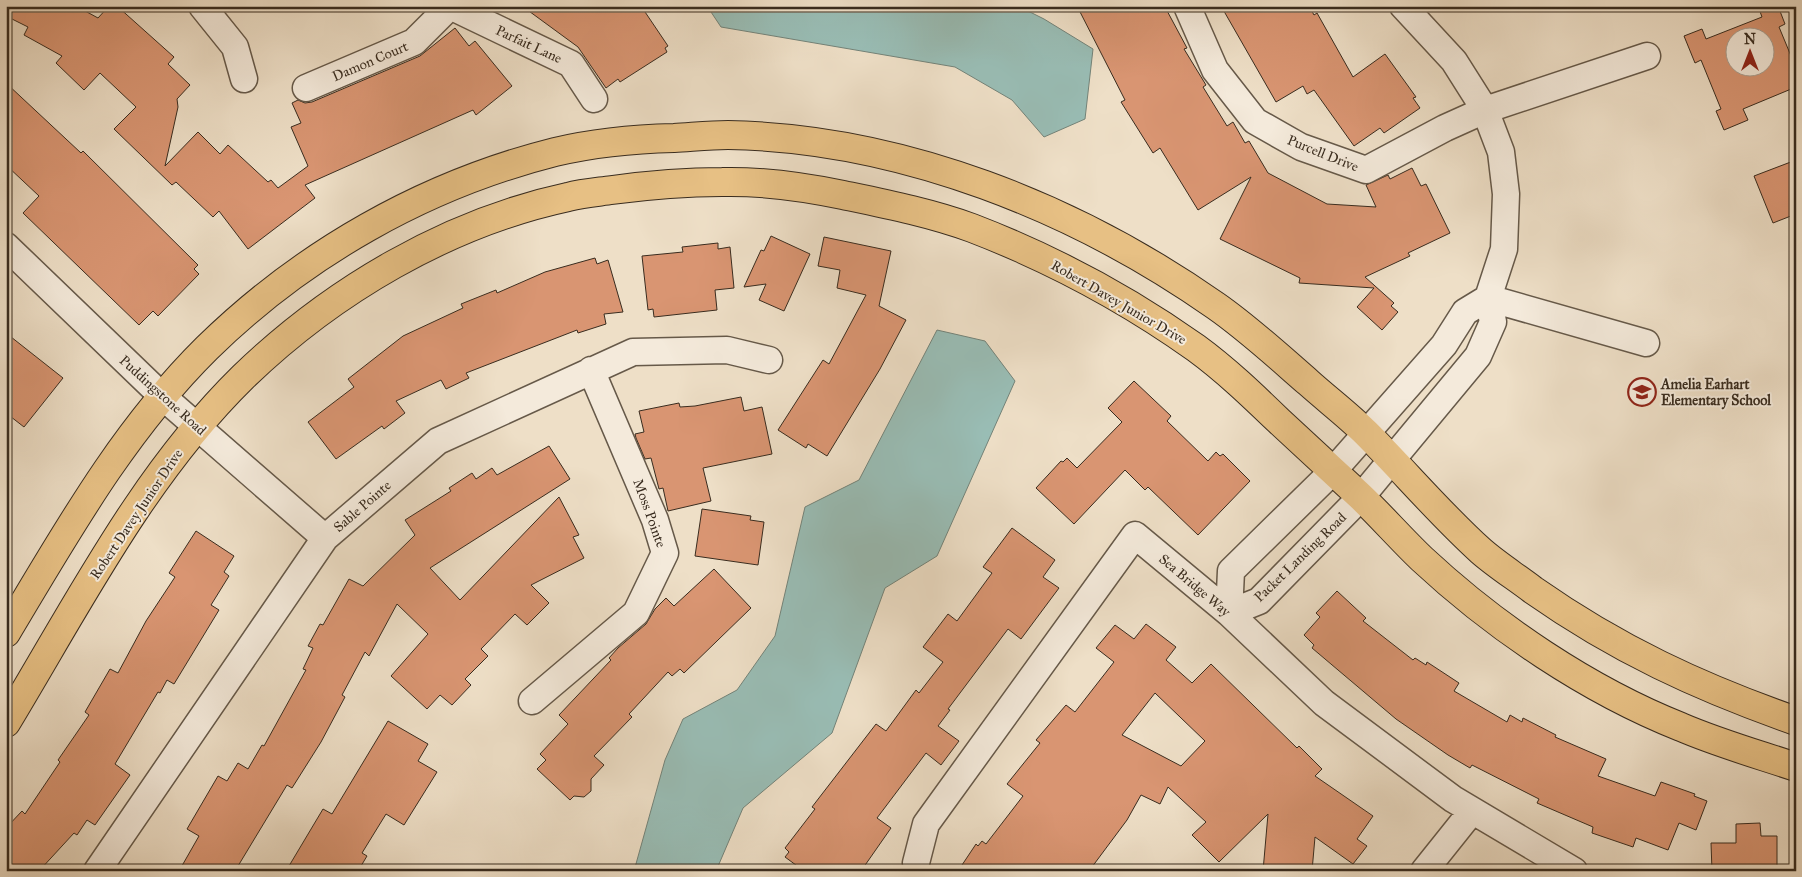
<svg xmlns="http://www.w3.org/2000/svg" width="1802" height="877" font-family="'IM FELL Great Primer',serif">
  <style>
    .water { fill: #99bdb5; stroke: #738379 }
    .building { fill: #d99572; stroke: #392c1f; fill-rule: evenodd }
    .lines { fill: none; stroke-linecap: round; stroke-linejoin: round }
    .minor-casing { stroke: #665949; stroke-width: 29 }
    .major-casing { stroke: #392c1f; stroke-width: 30 }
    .minor { stroke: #f4eadb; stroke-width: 26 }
    .major { stroke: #e7c084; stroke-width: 28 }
    .labels { text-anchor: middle; stroke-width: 4; stroke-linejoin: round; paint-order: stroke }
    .street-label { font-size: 14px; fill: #392c1f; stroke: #f4eadb }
    .poi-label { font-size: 14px; font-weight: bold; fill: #392c1f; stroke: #f4eadb; text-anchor: start }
  </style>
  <rect width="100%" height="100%" fill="#eedfc7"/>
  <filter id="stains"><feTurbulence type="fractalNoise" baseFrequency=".004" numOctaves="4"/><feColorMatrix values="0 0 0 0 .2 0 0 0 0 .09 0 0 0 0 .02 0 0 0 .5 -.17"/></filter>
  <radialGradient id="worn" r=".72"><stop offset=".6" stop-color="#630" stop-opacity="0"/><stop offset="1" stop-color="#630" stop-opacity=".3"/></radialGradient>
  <!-- water -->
  <path class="water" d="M 707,6 L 1018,6 L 1044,19 L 1093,49 L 1085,119 L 1044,137 L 1012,100 L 955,67 L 721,27 Z
    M 937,330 L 985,341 L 1015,381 L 937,556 L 885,588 L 832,733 L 743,808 L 716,871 L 634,871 L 665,760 L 683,719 L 737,690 L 775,636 L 805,507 L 859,480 Z"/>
  <!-- building -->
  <path class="building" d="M 6,6 L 76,6 L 98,18 L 109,6 L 117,6 L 174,57 L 168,64 L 190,85 L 177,99 L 178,107 L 165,166 L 198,132 L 220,154 L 228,145 L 268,182 L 271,180 L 278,188 L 308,166 L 291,127 L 301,123 L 292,103 L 298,100 L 305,103 L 312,102 L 420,56 L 455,28 L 469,46 L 475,41 L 512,86 L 476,115 L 473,110 L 305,185 L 315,198 L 248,249 L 219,211 L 213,217 L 176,182 L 172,185 L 114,129 L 136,107 L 100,73 L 84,90 L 56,63 L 62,56 L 24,35 L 28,27 L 6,16 Z
    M 522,6 L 641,6 L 668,46 L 665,48 L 667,52 L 620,82 L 618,79 L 606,88 L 578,47 Z
    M 1077,6 L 1165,7 L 1187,48 L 1184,49 L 1206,85 L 1203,87 L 1227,126 L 1233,122 L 1245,143 L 1249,141 L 1268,173 L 1327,204 L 1376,207 L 1366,185 L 1388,175 L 1390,179 L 1412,168 L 1421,186 L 1426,184 L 1450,233 L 1408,253 L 1410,256 L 1365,277 L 1394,303 L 1391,306 L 1398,312 L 1382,330 L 1357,307 L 1374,288 L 1299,283 L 1300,278 L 1220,239 L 1251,177 L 1198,210 L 1160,148 L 1153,153 L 1121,102 L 1125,100 Z
    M 1221,6 L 1309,6 L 1314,15 L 1317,13 L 1353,77 L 1385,54 L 1416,97 L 1413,98 L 1420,108 L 1384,133 L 1380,128 L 1354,146 L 1314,90 L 1307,94 L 1303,86 L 1276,102 Z
    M 1758,6 L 1778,6 L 1785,24 L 1779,27 L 1796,68 L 1796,87 L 1743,109 L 1748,120 L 1724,130 L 1716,111 L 1721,109 L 1701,60 L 1695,63 L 1684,36 L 1702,29 L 1706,39 L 1762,17 ZM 1734,38 L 1764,38 L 1764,68 L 1734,68 Z
    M 6,83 L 81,153 L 83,151 L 198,265 L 194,269 L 199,274 L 158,316 L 153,311 L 139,325 L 23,213 L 39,196 L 6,165 Z
    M 1796,160 L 1796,214 L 1773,223 L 1754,176 Z
    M 771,236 L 810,254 L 784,311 L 759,300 L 766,284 L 744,287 L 761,250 L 764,251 Z
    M 824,237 L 891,251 L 879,306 L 906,320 L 880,369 L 827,456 L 808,444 L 806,448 L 778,430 L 823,360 L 829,364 L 866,295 L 837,288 L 840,270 L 818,266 Z
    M 718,243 L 718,249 L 730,247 L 734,288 L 715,290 L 717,310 L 654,317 L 653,309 L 648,310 L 642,256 L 683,252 L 682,247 Z
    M 595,258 L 597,264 L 608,260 L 623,312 L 604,314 L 606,324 L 578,333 L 577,330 L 466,373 L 469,378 L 446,389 L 441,380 L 396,401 L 405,413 L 384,429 L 382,426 L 336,459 L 308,422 L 354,387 L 348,379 L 403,336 L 463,308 L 461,304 L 496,290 L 497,293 L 545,272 Z
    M 6,333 L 63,378 L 24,427 L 6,413 Z
    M 1134,381 L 1171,416 L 1167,421 L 1208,461 L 1216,452 L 1220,456 L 1223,454 L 1250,481 L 1198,535 L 1148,487 L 1145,490 L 1125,470 L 1074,524 L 1036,488 L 1061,461 L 1063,462 L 1067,458 L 1077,468 L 1122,422 L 1108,408 Z
    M 741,397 L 744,411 L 762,407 L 772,454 L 703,468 L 711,501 L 668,511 L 663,488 L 659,489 L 651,458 L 645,459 L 636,438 L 635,434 L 644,432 L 639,411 L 679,403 L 680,407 L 695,406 Z
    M 549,446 L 570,479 L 430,568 L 460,600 L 559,497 L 579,535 L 573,537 L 584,558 L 531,585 L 549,603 L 527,625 L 515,614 L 481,649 L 488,656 L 465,679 L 471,685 L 452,705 L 440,695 L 427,709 L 391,676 L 428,634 L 397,604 L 369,656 L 365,652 L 342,695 L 345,697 L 321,742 L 292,788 L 287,785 L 235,871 L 179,871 L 199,836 L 187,829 L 218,776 L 227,781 L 238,763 L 248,769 L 262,745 L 264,746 L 306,670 L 303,669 L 313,648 L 308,646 L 320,624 L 323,625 L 349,579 L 363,586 L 415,535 L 405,520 L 451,491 L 449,488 L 472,473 L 476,479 L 492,468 L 497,475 Z
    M 702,509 L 751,516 L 750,520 L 764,522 L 758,565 L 695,556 Z
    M 1012,528 L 1055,560 L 1043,577 L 1059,588 L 1021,639 L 1008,629 L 948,709 L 950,710 L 938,726 L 959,741 L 941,765 L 926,753 L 877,818 L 891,828 L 861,871 L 804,871 L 785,857 L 789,852 L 785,848 L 815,809 L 812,807 L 876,724 L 886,731 L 916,690 L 919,693 L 943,662 L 923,647 L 948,614 L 957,621 L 992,573 L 983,567 Z
    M 196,531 L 234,556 L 224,572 L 229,576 L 211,605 L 219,610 L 174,684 L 167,680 L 160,693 L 158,692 L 115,764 L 130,775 L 95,825 L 87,820 L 77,835 L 74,833 L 39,871 L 16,871 L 6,862 L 6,828 L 22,811 L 25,814 L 60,762 L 58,760 L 89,715 L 85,712 L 110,669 L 118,673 L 146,621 L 175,577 L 169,573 Z
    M 714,569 L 751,608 L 684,673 L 680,669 L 672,676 L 668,672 L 629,714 L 632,717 L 594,756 L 604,765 L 591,779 L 591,791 L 584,797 L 574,796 L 570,800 L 537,769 L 546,760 L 540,754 L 568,724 L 559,715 L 611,660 L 609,658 L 618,648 L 646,624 L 655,609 L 666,598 L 674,606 Z
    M 1337,591 L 1366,618 L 1363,621 L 1413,660 L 1415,658 L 1426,665 L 1427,662 L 1459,683 L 1454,691 L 1507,722 L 1510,715 L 1522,722 L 1523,718 L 1556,735 L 1555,737 L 1606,759 L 1598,776 L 1655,796 L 1661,782 L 1695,794 L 1694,796 L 1707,801 L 1696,830 L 1679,823 L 1668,850 L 1636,838 L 1633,847 L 1592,833 L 1593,827 L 1537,803 L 1539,799 L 1472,765 L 1470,768 L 1448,755 L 1396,719 L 1312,648 L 1314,645 L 1304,635 L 1320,617 L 1316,613 Z
    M 1146,624 L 1176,647 L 1166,660 L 1192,683 L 1211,664 L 1297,748 L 1299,746 L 1322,769 L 1315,776 L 1373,816 L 1357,839 L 1367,846 L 1353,864 L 1315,837 L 1312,871 L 1263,871 L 1268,814 L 1219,862 L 1192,835 L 1206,822 L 1168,787 L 1160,804 L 1141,795 L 1127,820 L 1089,871 L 958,871 L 976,844 L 978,846 L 982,841 L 986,844 L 1023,796 L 1007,784 L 1040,743 L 1036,740 L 1066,705 L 1075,712 L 1114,662 L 1096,648 L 1115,625 L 1134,639 ZM 1155,693 L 1205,741 L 1181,766 L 1122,735 Z
    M 388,721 L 428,744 L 418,761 L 437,772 L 404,825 L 386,814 L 362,853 L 367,856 L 358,871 L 286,871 L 323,809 L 332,814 Z
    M 1760,823 L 1761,836 L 1777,836 L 1777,871 L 1712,871 L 1711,843 L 1736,843 L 1736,824 Z"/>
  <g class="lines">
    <defs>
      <path id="minor" d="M 202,6 L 235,47 L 244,79
        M 1187,6 L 1215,70 L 1255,121 L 1301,147 L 1366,170 L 1445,128 L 1485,110 L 1647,56
        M 1403,6 L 1454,61 L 1485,110 L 1501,152 L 1506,194 L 1504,249 L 1488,298 L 1493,322 L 1478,356 L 1361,497 L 1259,601 L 1229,613 L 1231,571 L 1333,471 L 1444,345 L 1465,312 L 1488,298
        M 306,88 L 414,42 L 450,6 L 571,64 L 594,99
        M 6,246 L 162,396 L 325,538
        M 1488,298 L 1646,343
        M 532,701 L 636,613 L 665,553 L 655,520 L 591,370
        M 916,863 L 926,824 L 1135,535 L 1229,613 L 1324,703 L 1453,799 L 1574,871
        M 97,871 L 325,538 L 438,441 L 633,352 L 727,350 L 769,360
        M 1424,871 L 1472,811"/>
      <path id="major" d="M 6,633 C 66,533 123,431 207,348 C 303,254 424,185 555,152 C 593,143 635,139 674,138 C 692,137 710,135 728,135 C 902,138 1076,208 1216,306 C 1249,329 1279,357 1309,383 C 1328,400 1348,415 1366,433 C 1405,472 1440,514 1481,551 C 1497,565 1516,577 1533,590 C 1617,649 1699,687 1796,721
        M 6,723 C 78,604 143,475 243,377 C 332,291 447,223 568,197 C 583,193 598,192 612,190 C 649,185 686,182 722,182 C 762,181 804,187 843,195 C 886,204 931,213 972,228 C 1050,258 1127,299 1196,348 C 1226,370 1252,395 1279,421 C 1306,446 1333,471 1360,496 C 1381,516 1401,539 1422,559 C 1495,627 1588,690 1681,727 C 1718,743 1757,754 1796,767"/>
    </defs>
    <!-- minor casing -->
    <use href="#minor" class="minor-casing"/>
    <!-- major casing -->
    <use href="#major" class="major-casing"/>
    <!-- minor -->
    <use href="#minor" class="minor"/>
    <!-- major -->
    <use href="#major" class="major"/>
  </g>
  <!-- icons -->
  <defs>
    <symbol id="school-ring" viewBox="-11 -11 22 22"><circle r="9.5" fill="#f4eadb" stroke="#8f2418" stroke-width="1.5"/><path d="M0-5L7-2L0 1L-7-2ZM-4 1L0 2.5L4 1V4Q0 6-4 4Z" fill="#8f2418"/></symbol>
  </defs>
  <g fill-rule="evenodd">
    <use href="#school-ring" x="1626" y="376" width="32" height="32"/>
  </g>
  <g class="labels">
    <!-- street labels -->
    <g class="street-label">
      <text transform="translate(529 44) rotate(25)" y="5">Parfait Lane</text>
      <text transform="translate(370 61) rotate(-23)" y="5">Damon Court</text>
      <text transform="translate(1323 153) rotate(22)" y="5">Purcell Drive</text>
      <text transform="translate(1119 302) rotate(30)" y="5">Robert Davey Junior Drive</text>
      <text transform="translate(163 395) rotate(42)" y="5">Puddingstone Road</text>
      <text transform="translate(362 506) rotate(-41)" y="5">Sable Pointe</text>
      <text transform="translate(650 513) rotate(70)" y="5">Moss Pointe</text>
      <text transform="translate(136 514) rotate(-56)" y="5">Robert Davey Junior Drive</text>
      <text transform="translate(1300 557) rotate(-44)" y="5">Packet Landing Road</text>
      <text transform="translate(1195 585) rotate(40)" y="5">Sea Bridge Way</text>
    </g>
    <!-- poi labels -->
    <g class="poi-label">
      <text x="1661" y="389">Amelia Earhart<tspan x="1661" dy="16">Elementary School</tspan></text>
    </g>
  </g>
  <!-- margin -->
  <rect width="1802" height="877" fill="none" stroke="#eedfc7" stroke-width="25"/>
  <rect x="8" y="8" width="1787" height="862" fill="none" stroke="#392c1f" stroke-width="2.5"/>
  <rect x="12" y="12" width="1777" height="852" fill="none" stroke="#392c1f"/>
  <!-- north arrow -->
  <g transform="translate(1750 52)"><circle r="24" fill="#f4eadb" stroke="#a99e90"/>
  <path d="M0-4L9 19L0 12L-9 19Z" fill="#8f2418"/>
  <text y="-8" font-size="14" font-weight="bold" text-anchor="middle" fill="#392c1f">N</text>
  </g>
  <rect width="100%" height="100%" filter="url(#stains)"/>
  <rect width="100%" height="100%" fill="url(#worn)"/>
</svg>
